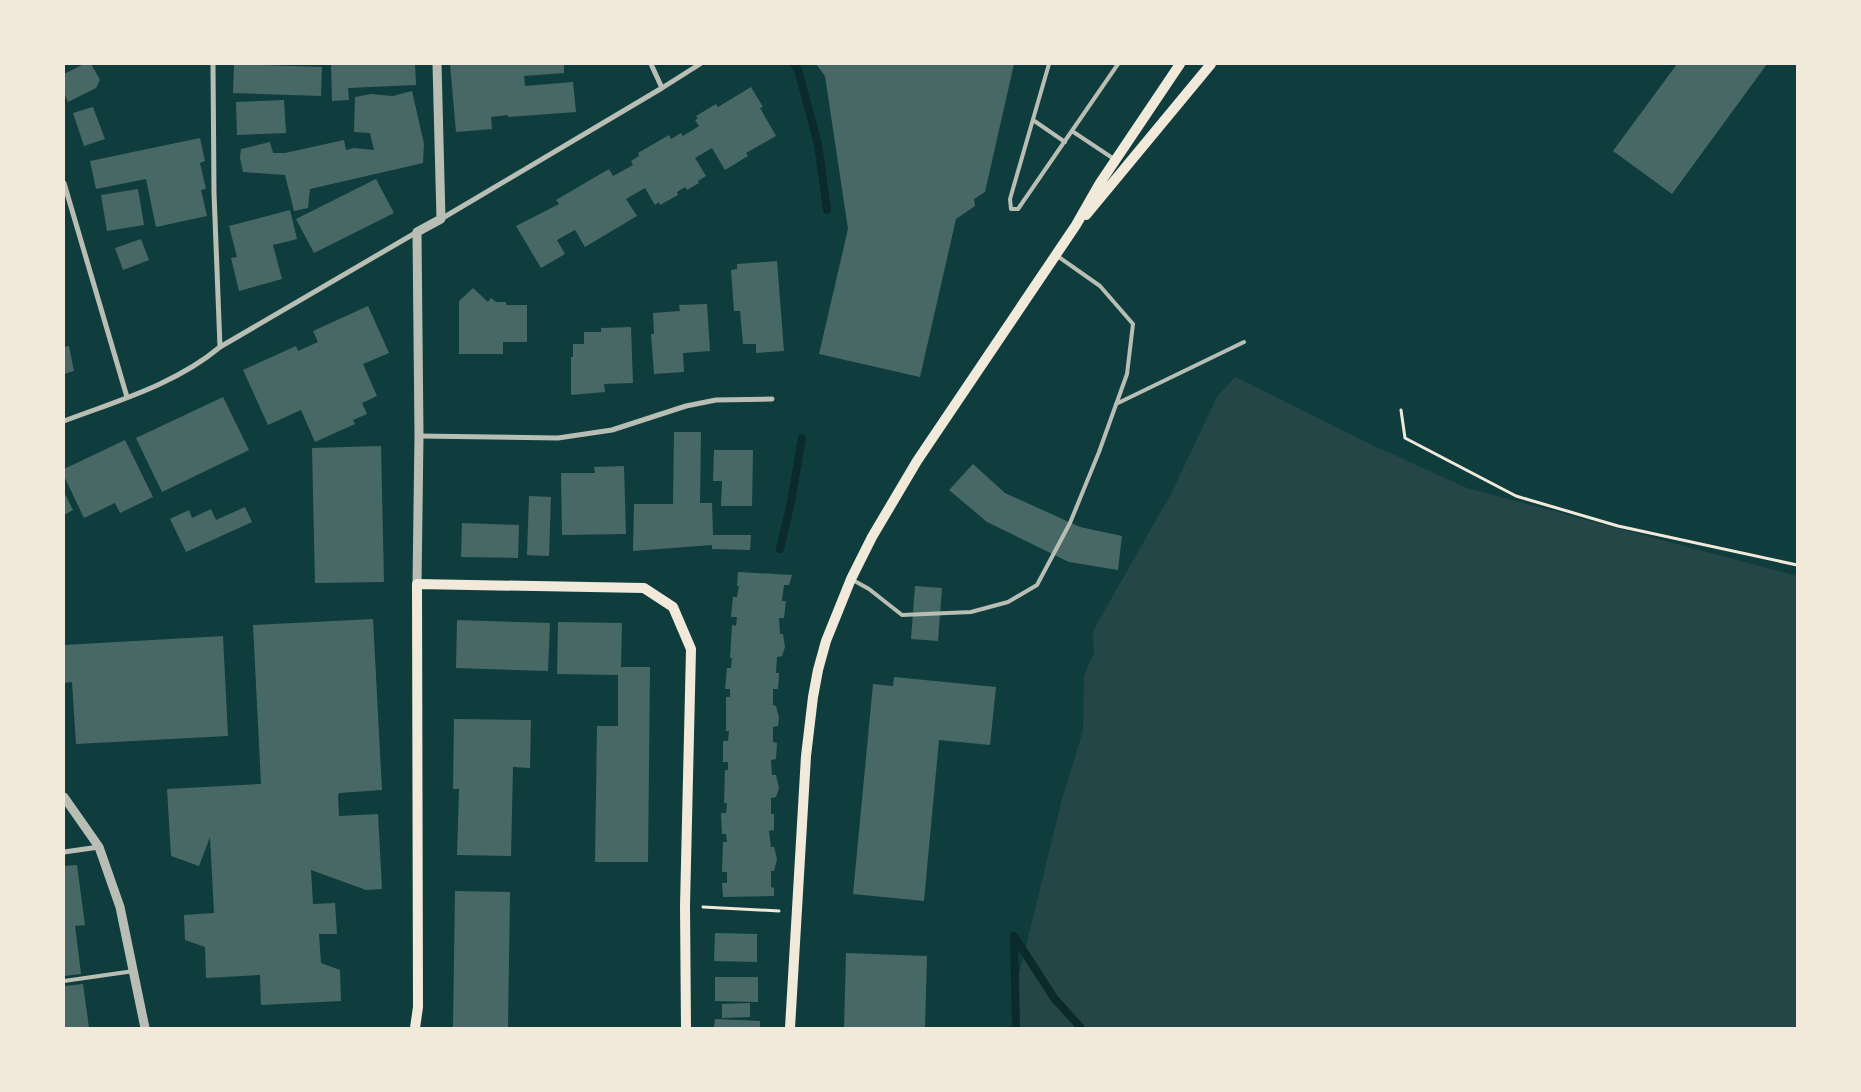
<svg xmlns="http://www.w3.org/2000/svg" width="1861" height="1092" font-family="Montserrat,sans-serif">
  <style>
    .green { fill: #244646 }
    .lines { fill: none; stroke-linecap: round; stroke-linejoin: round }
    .stream { stroke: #0a2a2b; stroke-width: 8 }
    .building { fill: #486865 }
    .path { stroke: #f1e9da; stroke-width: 3 }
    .service { stroke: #b8beb3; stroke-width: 4 }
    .minor { stroke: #b8beb3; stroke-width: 5 }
    .tertiary { stroke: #b8beb3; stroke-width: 9 }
    .secondary { stroke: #f1e9da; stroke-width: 10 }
  </style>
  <rect width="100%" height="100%" fill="#0f3d3e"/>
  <!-- green -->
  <path class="green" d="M 1235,377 L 1370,444 L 1467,488 L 1797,576 L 1797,1028 L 1012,1028 L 1012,1004 L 1062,799 L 1083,731 L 1084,675 L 1094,654 L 1093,631 L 1171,494 L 1217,397 Z"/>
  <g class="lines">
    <!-- stream -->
    <path class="stream" d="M 794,64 L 798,70 L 818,144 L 827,210
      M 780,549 L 791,502 L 802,438
      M 1014,936 L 1054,998 L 1081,1028
      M 1014,938 L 1016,1028"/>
  </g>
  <!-- building -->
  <path class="building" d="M 84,64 L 91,64 L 100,80 L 96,88 L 68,102 L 64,93 L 64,74 Z
    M 234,64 L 322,67 L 321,96 L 233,93 Z
    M 331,64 L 415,64 L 416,85 L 348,88 L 349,100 L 332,101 Z
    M 450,64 L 564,64 L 564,73 L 524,76 L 525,86 L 573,82 L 576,112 L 508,117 L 508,115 L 491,117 L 492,129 L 456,132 Z
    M 816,64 L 1014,64 L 985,192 L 974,199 L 975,206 L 956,219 L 920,377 L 819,354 L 848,229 L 825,76 Z
    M 1677,64 L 1767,64 L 1672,194 L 1613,151 Z
    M 751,87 L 763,107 L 760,108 L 776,136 L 746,153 L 748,156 L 725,170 L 712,148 L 695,158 L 706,176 L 698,181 L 699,183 L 687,190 L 685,187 L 677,192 L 678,195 L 660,205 L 659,202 L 655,205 L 645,188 L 626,199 L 637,216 L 585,247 L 575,230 L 557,240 L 565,254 L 541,268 L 516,226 L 559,204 L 556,200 L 609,169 L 613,176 L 633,165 L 631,161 L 639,156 L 638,153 L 669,135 L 671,139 L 681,133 L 683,136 L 699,126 L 695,120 L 698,118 L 696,116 L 716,104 L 718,107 Z
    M 412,91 L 424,144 L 423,163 L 310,189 L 308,208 L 294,211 L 285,175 L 243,172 L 240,158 L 241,149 L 270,142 L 273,153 L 285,153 L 344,140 L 346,150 L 354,148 L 374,150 L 370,133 L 354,132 L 355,97 L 371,94 L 393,96 Z
    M 284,100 L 286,133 L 237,135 L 236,102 Z
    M 93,107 L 105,139 L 84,146 L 73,113 Z
    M 200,138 L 205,161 L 200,163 L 206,189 L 201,190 L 207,216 L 156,227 L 146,179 L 96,189 L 90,161 Z
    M 376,179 L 394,213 L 314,253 L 296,219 Z
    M 138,189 L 144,225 L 107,231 L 101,195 Z
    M 290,210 L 297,239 L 273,245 L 282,279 L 239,291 L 231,258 L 237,257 L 229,226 Z
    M 141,239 L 149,260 L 123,270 L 115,248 Z
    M 777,261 L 784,351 L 756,353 L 756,344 L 743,344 L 740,311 L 734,311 L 731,270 L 737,269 L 737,264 Z
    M 473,288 L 488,302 L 491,298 L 496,302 L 506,302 L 506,305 L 527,305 L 527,342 L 503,342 L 503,354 L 459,354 L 459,301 Z
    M 707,304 L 710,351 L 683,353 L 684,372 L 654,374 L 651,334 L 654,334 L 653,313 L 680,311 L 679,305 Z
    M 368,306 L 389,353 L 363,364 L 377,396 L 362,403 L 367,414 L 353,420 L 355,424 L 315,442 L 301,410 L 268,425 L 243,370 L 296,346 L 298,351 L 318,342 L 313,331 Z
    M 631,327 L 633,383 L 604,384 L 605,392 L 571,395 L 571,357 L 573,357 L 573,344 L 584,344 L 584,332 L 601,332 L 601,328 Z
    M 69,346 L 74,371 L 64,374 L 64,347 Z
    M 223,397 L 249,450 L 162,492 L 136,438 Z
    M 674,432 L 701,432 L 700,503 L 712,503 L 713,535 L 751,535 L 750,550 L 712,549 L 712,545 L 633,551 L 634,504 L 673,504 Z
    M 125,440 L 153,497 L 120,513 L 115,503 L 84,518 L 64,476 L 64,469 Z
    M 381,446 L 384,582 L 315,583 L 312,448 Z
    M 714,450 L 753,450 L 752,506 L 721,506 L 722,481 L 713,481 Z
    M 973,464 L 1005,493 L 1080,527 L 1122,536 L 1118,570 L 1069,562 L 987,522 L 949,490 Z
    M 624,466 L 626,534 L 562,535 L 561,473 L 595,473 L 594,467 Z
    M 64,492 L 73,510 L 64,515 Z
    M 529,496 L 551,497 L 549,556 L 527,555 Z
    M 245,507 L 252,522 L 186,552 L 170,519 L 189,510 L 192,518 L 211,509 L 216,520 Z
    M 462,523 L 519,525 L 518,558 L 461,557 Z
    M 738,572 L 792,575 L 789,585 L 784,585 L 782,601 L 786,601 L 784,618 L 779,618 L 780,634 L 783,634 L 785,647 L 782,656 L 777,657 L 776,673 L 779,673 L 778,689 L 773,689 L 773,705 L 776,706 L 779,717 L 778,726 L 773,727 L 773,742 L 777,743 L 776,759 L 771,760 L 772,775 L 776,775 L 779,788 L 776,797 L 771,798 L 771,814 L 774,814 L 774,830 L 769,831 L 771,847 L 774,847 L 777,859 L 774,871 L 771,871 L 771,887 L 774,888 L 774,896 L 723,897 L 722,883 L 727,883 L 727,872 L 722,872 L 723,842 L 727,842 L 726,834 L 722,834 L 721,813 L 726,813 L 727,803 L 724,803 L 725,770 L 728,770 L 728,762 L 723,762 L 723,741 L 728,741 L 729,731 L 726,731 L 726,697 L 730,697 L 730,689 L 725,689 L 727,668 L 731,668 L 732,658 L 730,658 L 732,625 L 736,626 L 737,617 L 731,617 L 733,597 L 737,597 L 739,586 L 737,586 Z
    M 915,586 L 942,588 L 938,641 L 911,639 Z
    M 373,619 L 382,790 L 339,793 L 338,796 L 339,816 L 378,814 L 382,889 L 366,890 L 311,870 L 313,904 L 335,903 L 337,934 L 319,934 L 321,963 L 340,970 L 341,1001 L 261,1005 L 260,975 L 206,978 L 205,947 L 185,940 L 184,915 L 214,913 L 210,837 L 199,866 L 171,856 L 167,789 L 261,784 L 253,625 Z
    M 457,620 L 550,623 L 548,671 L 456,668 Z
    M 558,622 L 622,623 L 621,667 L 650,667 L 648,862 L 595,862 L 597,726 L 618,726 L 618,675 L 557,674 Z
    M 223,636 L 228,736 L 76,744 L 72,682 L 64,683 L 64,645 Z
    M 894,677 L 996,687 L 990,745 L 939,740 L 924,901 L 853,894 L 873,684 L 893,686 Z
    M 454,719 L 531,720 L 530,768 L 513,767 L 511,856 L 457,855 L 459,789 L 453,789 Z
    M 77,865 L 85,925 L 75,926 L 81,974 L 64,976 L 64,866 Z
    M 455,891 L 510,892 L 508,1027 L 453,1027 Z
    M 715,933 L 757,934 L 757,962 L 714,961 Z
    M 846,953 L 927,956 L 925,1028 L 844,1028 Z
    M 715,977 L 758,977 L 758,1002 L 715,1001 Z
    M 83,984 L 89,1028 L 64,1028 L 64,986 Z
    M 750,1003 L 750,1017 L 722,1018 L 722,1004 Z
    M 715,1019 L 760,1021 L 760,1028 L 714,1028 Z"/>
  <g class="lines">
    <!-- path -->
    <path class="path" d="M 1401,410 L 1405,438 L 1516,496 L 1618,526 L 1797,565
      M 703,907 L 779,911"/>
    <!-- service -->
    <path class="service" d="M 1049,64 L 1010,199 L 1011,209 L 1018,209 L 1118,64
      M 1033,120 L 1065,142
      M 1072,131 L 1114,159
      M 1116,404 L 1244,342
      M 851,579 L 869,589 L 902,615 L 971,612 L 1008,602 L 1037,585 L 1070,523 L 1099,452 L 1127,374 L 1133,324 L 1100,286 L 1056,255
      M 64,981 L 134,971"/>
    <!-- minor -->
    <path class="minor" d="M 213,64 L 214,193 L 220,347
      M 651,64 L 662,88
      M 64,183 L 127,397
      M 441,219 L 662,88 L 700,64
      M 64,421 C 117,401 176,384 220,347 L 417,232
      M 419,436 L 558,438 L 612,430 L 686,406 L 716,400 L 772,399
      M 64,852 L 99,847"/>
    <!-- tertiary -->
    <path class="tertiary" d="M 417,584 L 419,436 L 417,232 L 441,219 L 437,64
      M 64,797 L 99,847 L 120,907 L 145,1028"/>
    <!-- secondary -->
    <path class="secondary" d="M 1086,215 L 1211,64
      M 415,1028 L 418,1007 L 417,584 L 644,588 L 673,607 L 691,649 L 685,906 L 686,1028
      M 790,1028 L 806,756 L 813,697 L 818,670 L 826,641 L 851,579 L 872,537 L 917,461 L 1076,225 L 1100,183 L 1180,64"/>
  </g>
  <!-- border -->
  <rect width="1861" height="1092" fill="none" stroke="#f1e9da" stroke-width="130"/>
</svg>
